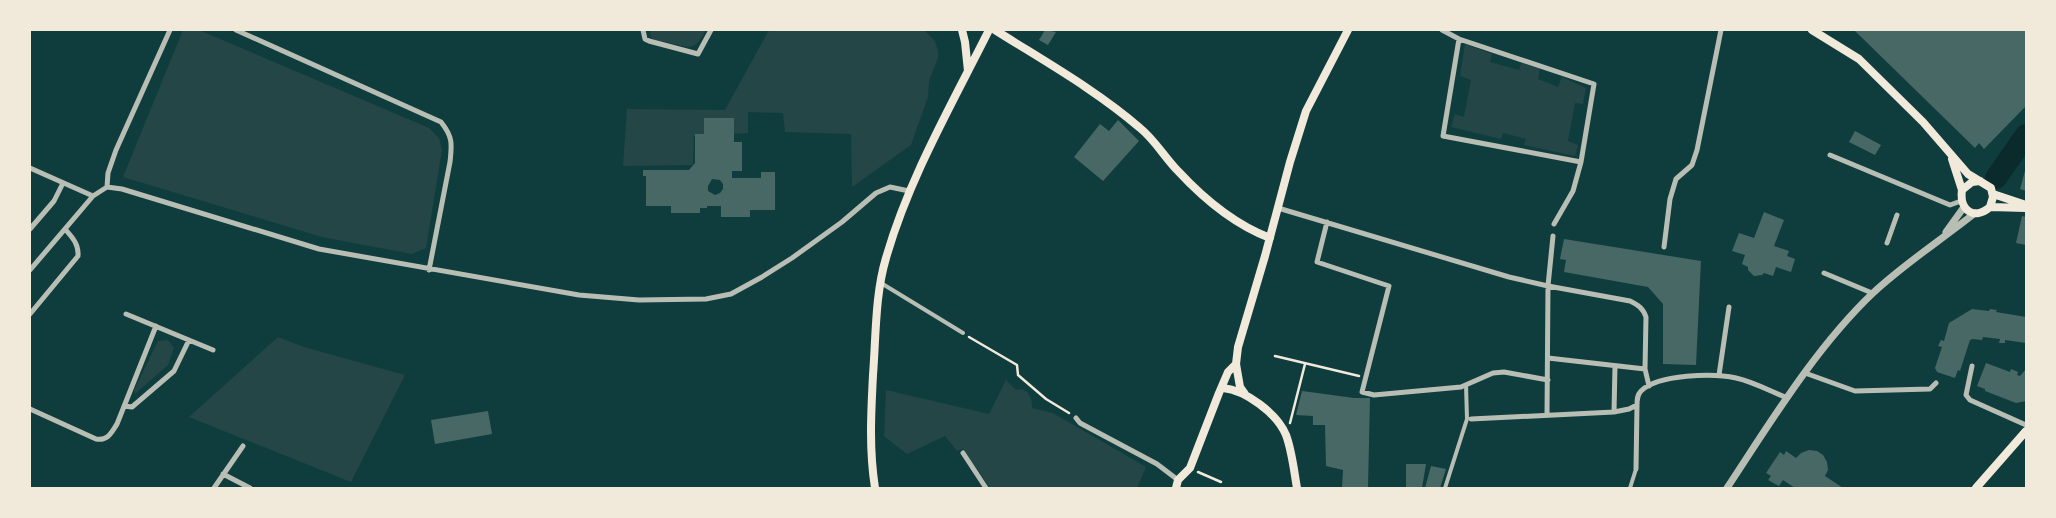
<svg xmlns="http://www.w3.org/2000/svg" width="2056" height="518" font-family="'Zilla Slab',serif">
  <style>
    .green { fill: #244646 }
    .lines { fill: none; stroke-linecap: round; stroke-linejoin: round }
    .river { stroke: #0a2a2b; stroke-width: 22 }
    .building { fill: #486865; fill-rule: evenodd }
    .path { stroke: #f1e9da; stroke-width: 2.5 }
    .pedestrian { stroke: #b8beb3; stroke-width: 4 }
    .minor { stroke: #b8beb3; stroke-width: 5 }
    .tertiary { stroke: #b8beb3; stroke-width: 7 }
    .secondary { stroke: #f1e9da; stroke-width: 8 }
  </style>
  <rect width="100%" height="100%" fill="#0f3d3e"/>
  <!-- green -->
  <path class="green" d="M 183,30 L 199,30 L 429,128 L 439,138 L 442,150 L 426,248 L 412,254 L 322,237 L 123,177 Z
    M 650,30 L 706,30 C 701,37 698,47 688,47 L 655,40 L 651,37 Z
    M 769,30 L 924,30 L 935,41 L 938,51 L 938,58 L 929,81 L 928,97 L 911,145 L 852,187 L 851,134 L 785,132 L 783,113 L 748,112 L 748,133 L 694,136 L 693,165 L 623,166 L 627,109 L 725,110 Z
    M 1465,44 L 1492,54 L 1490,62 L 1519,70 L 1521,63 L 1540,68 L 1538,79 L 1558,87 L 1562,77 L 1586,88 L 1583,104 L 1575,103 L 1568,141 L 1578,145 L 1575,156 L 1524,145 L 1526,139 L 1503,133 L 1501,139 L 1451,127 L 1455,114 L 1464,117 L 1471,80 L 1460,76 Z
    M 278,337 L 304,347 L 405,375 L 351,482 L 189,417 Z
    M 168,340 L 174,348 L 168,365 L 135,394 L 134,390 L 158,341 Z
    M 1006,380 L 1016,390 C 1027,386 1033,398 1032,408 L 1053,413 L 1146,467 L 1137,488 L 990,488 L 963,449 L 957,451 L 945,436 L 907,454 L 884,436 L 886,390 L 989,414 Z"/>
  <g class="lines">
    <!-- river -->
    <path class="river" d="M 1996,178 L 2026,135"/>
  </g>
  <!-- building -->
  <path class="building" d="M 1045,30 L 1056,32 L 1048,45 L 1039,40 Z
    M 1854,30 L 2026,30 L 2026,106 L 1984,149 L 1979,143 L 1975,148 Z
    M 704,118 L 734,118 L 734,142 L 742,142 L 742,171 L 732,171 L 732,178 L 761,178 L 761,172 L 775,172 L 775,210 L 750,210 L 750,217 L 721,217 L 721,206 L 707,206 L 707,208 L 700,208 L 700,213 L 671,213 L 671,206 L 646,206 L 646,176 L 643,176 L 643,170 L 689,170 L 695,163 L 695,134 L 704,134 ZM 712,179 L 720,180 L 723,184 L 723,189 L 720,193 L 715,195 L 708,191 L 708,186 Z
    M 1118,120 L 1139,141 L 1103,181 L 1074,157 L 1100,124 L 1109,131 Z
    M 1855,131 L 1881,145 L 1875,155 L 1849,142 Z
    M 2026,167 L 2026,191 L 2020,189 Z
    M 1764,212 L 1784,220 L 1774,246 L 1789,251 L 1787,256 L 1795,259 L 1791,272 L 1776,267 L 1773,276 L 1764,273 L 1762,275 L 1754,276 L 1748,270 L 1748,267 L 1742,264 L 1745,255 L 1732,251 L 1739,233 L 1754,238 Z
    M 2022,216 L 2026,217 L 2026,245 L 2016,243 Z
    M 1564,239 L 1701,261 L 1696,365 L 1663,364 L 1663,304 L 1648,287 L 1564,272 L 1566,260 L 1560,259 Z
    M 1972,309 L 1989,311 L 1990,309 L 1997,310 L 1996,312 L 2026,317 L 2026,343 L 2005,340 L 2005,343 L 1999,343 L 2000,339 L 1983,337 L 1982,340 L 1973,339 L 1970,340 L 1960,371 L 1958,370 L 1955,378 L 1937,372 L 1935,368 L 1942,347 L 1938,346 L 1941,340 L 1944,341 L 1949,323 Z
    M 1986,363 L 2010,372 L 2011,369 L 2018,372 L 2017,375 L 2020,376 L 2026,369 L 2026,401 L 2016,403 L 1985,391 L 1985,389 L 1977,386 Z
    M 1302,391 L 1354,398 L 1370,398 L 1368,488 L 1342,488 L 1343,470 L 1326,466 L 1325,425 L 1313,425 L 1313,416 L 1296,415 Z
    M 488,411 L 492,434 L 435,444 L 431,420 Z
    M 1809,450 L 1817,451 L 1823,455 L 1827,462 L 1828,470 L 1825,476 L 1843,488 L 1795,488 L 1783,480 L 1779,486 L 1768,480 L 1771,476 L 1766,473 L 1780,452 L 1784,455 L 1786,451 L 1796,458 L 1801,453 Z
    M 1406,464 L 1426,464 L 1422,488 L 1406,488 Z
    M 1431,466 L 1446,469 L 1440,488 L 1425,488 Z"/>
  <g class="lines">
    <!-- path -->
    <path class="path" d="M 969,337 L 1017,365 L 1018,375 L 1046,399 L 1069,413
      M 1275,356 L 1359,376
      M 1290,423 L 1305,364
      M 1198,472 L 1221,482"/>
    <!-- pedestrian -->
    <path class="pedestrian" d="M 881,283 L 963,333
      M 1445,488 L 1467,419 L 1466,385
      M 1630,488 L 1636,469"/>
    <!-- minor -->
    <path class="minor" d="M 236,30 L 441,122 C 453,137 452,144 450,162 L 429,270
      M 643,30 L 645,39 L 649,41 L 698,54 L 711,30
      M 1442,30 L 1459,39 L 1594,84 L 1581,162 L 1443,136 L 1459,39
      M 1830,155 L 1950,205 L 1961,201
      M 30,168 L 93,196
      M 107,187 L 108,173 L 116,150 L 170,30
      M 1278,208 L 1509,277 L 1548,286 L 1630,301 C 1638,305 1643,308 1646,317 L 1645,369 L 1649,386
      M 1327,222 L 1317,262 L 1389,286 L 1362,392 L 1374,395 L 1461,387 L 1493,373 L 1504,372 L 1548,380
      M 1554,224 L 1573,191 L 1581,162
      M 30,229 L 54,201 L 63,183
      M 1887,243 L 1897,215
      M 1664,247 L 1670,199 L 1676,179 L 1692,165 L 1697,150 L 1721,30
      M 30,270 L 93,196 L 107,187 L 122,189 L 319,249 L 579,295 L 639,300 L 706,299 L 731,294 L 762,277 L 792,258 L 842,222 L 876,193 L 890,187 L 909,191
      M 1824,273 L 1872,293
      M 30,314 L 78,256 C 79,244 72,237 65,229
      M 126,314 L 213,350
      M 1548,358 L 1645,369
      M 1972,366 L 1966,395 L 1970,400 L 2026,425
      M 1805,373 L 1855,391 L 1930,389 L 1936,383
      M 1719,375 L 1729,307
      M 124,406 L 132,407 L 174,371 L 189,340
      M 30,409 L 96,439 C 108,441 111,433 117,424 L 156,326
      M 1614,412 L 1615,366
      M 1547,415 L 1548,286 L 1553,236
      M 1076,418 L 1080,423 L 1157,464 L 1178,480
      M 1471,419 L 1614,412 L 1629,409 L 1637,405
      M 963,453 L 986,488
      M 1636,469 L 1637,405 C 1637,400 1637,395 1641,391 C 1658,374 1714,373 1736,378 C 1754,382 1770,391 1787,398
      M 223,474 L 250,488
      M 214,488 L 243,446"/>
    <!-- tertiary -->
    <path class="tertiary" d="M 1946,232 L 1964,207
      M 1727,488 C 1770,423 1816,347 1873,293 C 1904,264 1941,240 1975,213"/>
    <!-- secondary -->
    <path class="secondary" d="M 962,30 L 965,42 L 968,71
      M 995,30 C 1044,61 1096,90 1140,128 C 1155,140 1165,158 1178,171 C 1203,198 1236,225 1270,238
      M 1812,30 L 1859,59 L 1923,122 L 1968,174 L 1991,188 L 1993,197 L 1990,207 C 1974,221 1959,210 1962,190 L 1972,182 L 1980,181
      M 1952,159 L 1962,190
      M 1993,194 L 2026,205
      M 1990,207 L 2026,208
      M 1223,388 C 1245,390 1277,413 1286,435 C 1292,451 1294,471 1297,488
      M 1245,394 L 1240,387 L 1236,364 L 1238,347 L 1265,256 L 1290,162 L 1306,111 L 1348,30
      M 875,488 C 869,450 871,413 873,375 C 876,336 875,295 886,258 C 909,178 952,104 989,30
      M 1176,488 L 1178,480 L 1190,468 L 1219,393 L 1228,372 L 1236,364
      M 1976,488 L 2026,431"/>
  </g>
  <!-- border -->
  <rect width="2056" height="518" fill="none" stroke="#f1e9da" stroke-width="62"/>
</svg>
